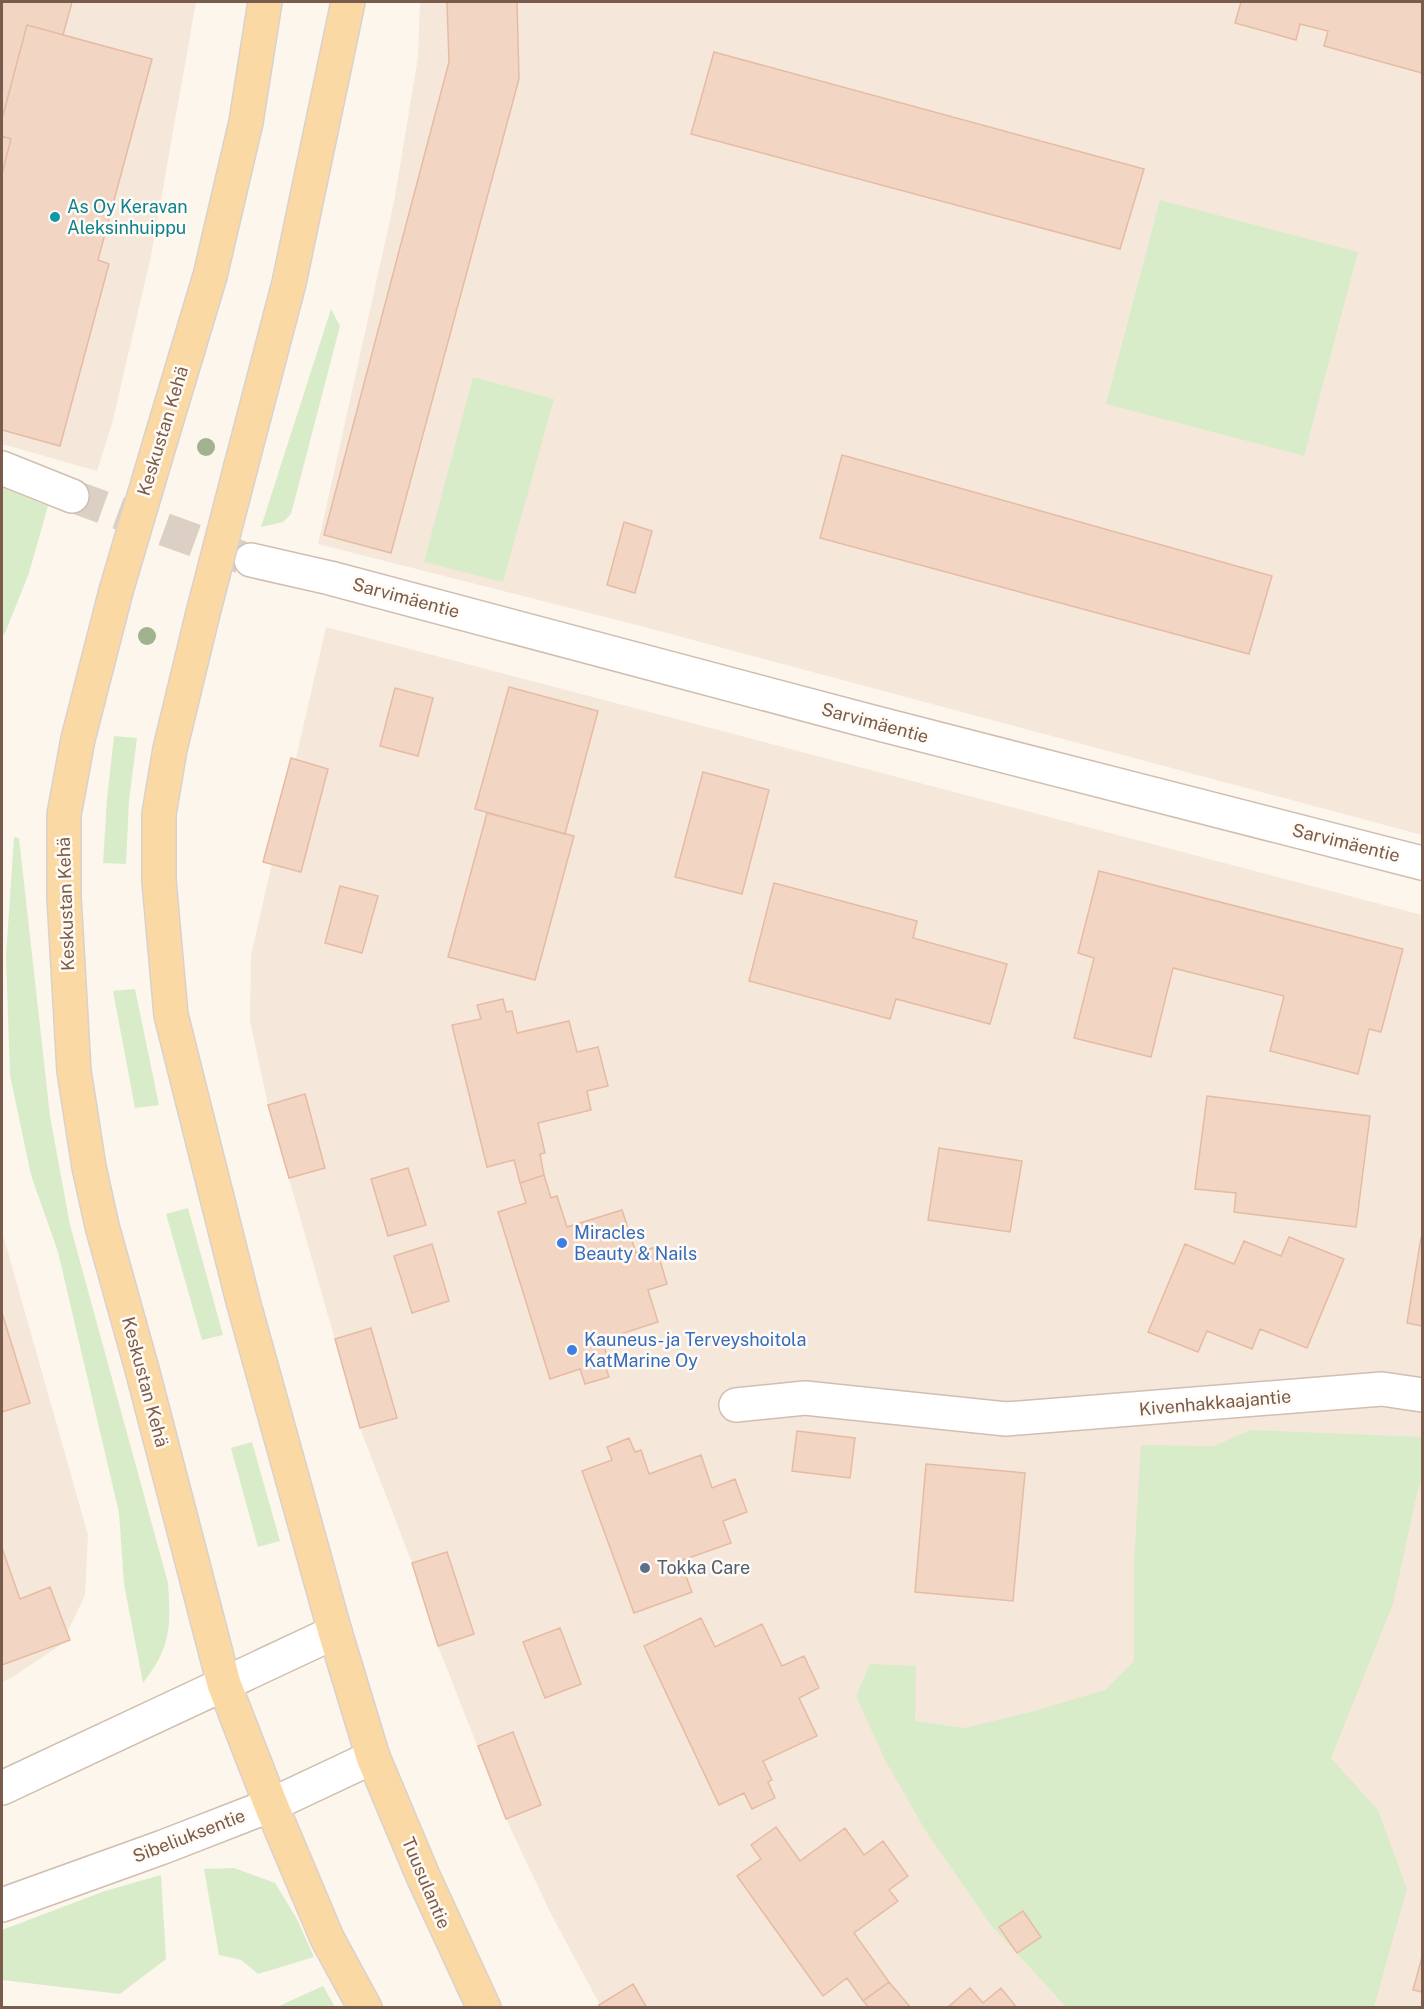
<svg xmlns="http://www.w3.org/2000/svg" width="1424" height="2009" font-family="'Public Sans',sans-serif">
  <style>
    .residential { fill: #f5e8da }
    .green { fill: #d8ecc9 }
    .building { fill: #f3d5c3; stroke: #e6bba3; stroke-width: 1.5 }
    .lines { fill: none; stroke-linecap: round; stroke-linejoin: round }
    .minor-tunnel { stroke: #dcd0c4; stroke-width: 33; stroke-dasharray: 33 16; stroke-linecap: butt }
    .minor-casing { stroke: #d1beb0; stroke-width: 36 }
    .major-casing { stroke: #dad1cd; stroke-width: 36 }
    .minor { stroke: #fff; stroke-width: 33 }
    .major { stroke: #fbd9a5; stroke-width: 33 }
    .major-bridge-casing { stroke: #dad1cd; stroke-width: 36; stroke-linecap: butt }
    .major-bridge { stroke: #fbd9a5; stroke-width: 33 }
    .tree { fill: #a0b28e }
    .culture-dot { fill: #0f9aa8; stroke: #fffaf3; stroke-width: 2 }
    .shop-dot { fill: #3f7fe0; stroke: #fffaf3; stroke-width: 2 }
    .service-dot { fill: #5c6f8a; stroke: #fffaf3; stroke-width: 2 }
    .labels { text-anchor: middle; stroke-width: 5; stroke-linejoin: round; paint-order: stroke }
    .culture-label { font-size: 18px; fill: #0d838f; stroke: #fffaf3; text-anchor: start }
    .street-label { font-size: 18px; fill: #7a5c4d; stroke: #fffaf3 }
    .shop-label { font-size: 18px; fill: #366cbe; stroke: #fffaf3; text-anchor: start }
    .service-label { font-size: 18px; fill: #4e5e75; stroke: #fffaf3; text-anchor: start }
  </style>
  <rect width="100%" height="100%" fill="#fdf6ec"/>
  <!-- residential -->
  <path class="residential" d="M 2,2 L 196,2 L 151,256 L 112,424 L 97,471 L 2,444 Z
    M 420,2 L 1422,2 L 1422,835 L 633,624 L 318,544 L 394,202 L 418,57 Z
    M 326,627 L 1422,915 L 1422,2007 L 601,2007 L 551,1914 L 506,1819 L 438,1646 L 412,1563 L 360,1428 L 268,1105 L 250,1021 L 251,955 Z
    M 2,1231 L 88,1535 L 85,1595 L 62,1644 L 11,1678 L 2,1682 Z"/>
  <!-- green -->
  <path class="green" d="M 1160,200 L 1358,252 L 1304,456 L 1106,404 Z
    M 331,309 L 340,326 L 291,514 L 283,522 L 261,527 Z
    M 473,377 L 554,399 L 503,582 L 424,562 Z
    M 2,487 L 48,506 L 29,573 L 5,633 L 2,637 Z
    M 114,736 L 137,738 L 129,801 L 126,864 L 103,863 L 107,799 Z
    M 14,837 L 19,838 L 50,1116 L 70,1225 L 168,1583 C 171,1627 171,1647 143,1683 L 124,1584 L 119,1513 L 58,1252 L 31,1175 L 10,1075 L 6,956 Z
    M 135,989 L 159,1105 L 135,1108 L 113,991 Z
    M 188,1208 L 223,1335 L 202,1340 L 166,1214 Z
    M 1251,1430 L 1422,1437 L 1422,1479 L 1418,1489 L 1393,1604 L 1331,1758 L 1378,1810 L 1407,1889 L 1374,2007 L 1066,2007 L 991,1925 L 925,1830 L 885,1760 L 856,1696 L 870,1664 L 916,1666 L 915,1721 L 964,1728 L 1034,1711 L 1105,1690 L 1134,1661 L 1134,1561 L 1141,1445 L 1214,1446 Z
    M 252,1442 L 280,1541 L 258,1547 L 231,1448 Z
    M 234,1868 L 275,1883 L 297,1919 L 314,1957 L 258,1974 L 241,1960 L 219,1955 L 204,1869 Z
    M 161,1875 L 166,1959 L 120,1994 L 2,1980 L 2,1930 L 105,1891 Z
    M 323,1986 L 335,2007 L 279,2007 L 279,2006 Z"/>
  <!-- building -->
  <path class="building" d="M 2,2 L 72,2 L 63,35 L 152,59 L 98,260 L 109,264 L 60,446 L 2,430 Z
    M 447,2 L 517,2 L 519,79 L 391,553 L 324,535 L 449,62 Z
    M 1241,2 L 1422,2 L 1422,73 L 1324,46 L 1328,31 L 1300,24 L 1296,40 L 1235,23 Z
    M 27,25 L 152,59 L 98,260 L 109,264 L 60,446 L 2,430 L 2,174 L 11,139 L 2,136 L 2,119 Z
    M 714,52 L 1144,169 L 1120,249 L 691,134 Z
    M 842,455 L 1272,576 L 1249,654 L 820,538 Z
    M 624,522 L 652,531 L 635,593 L 607,585 Z
    M 509,687 L 598,711 L 565,834 L 475,809 Z
    M 395,688 L 433,698 L 418,756 L 380,746 Z
    M 291,758 L 328,769 L 301,872 L 263,862 Z
    M 703,772 L 769,790 L 742,894 L 675,877 Z
    M 487,813 L 574,836 L 535,980 L 448,957 Z
    M 1099,871 L 1403,949 L 1381,1032 L 1369,1029 L 1358,1074 L 1270,1051 L 1284,996 L 1173,968 L 1151,1057 L 1074,1038 L 1094,958 L 1078,953 Z
    M 774,883 L 917,921 L 913,938 L 1007,964 L 990,1024 L 896,999 L 890,1019 L 749,981 Z
    M 340,886 L 378,896 L 362,953 L 325,943 Z
    M 503,999 L 506,1012 L 512,1011 L 517,1033 L 569,1021 L 577,1052 L 598,1047 L 608,1086 L 587,1091 L 591,1110 L 538,1123 L 545,1153 L 540,1154 L 544,1175 L 520,1183 L 514,1160 L 487,1167 L 452,1025 L 481,1019 L 477,1005 Z
    M 305,1094 L 325,1168 L 289,1178 L 268,1105 Z
    M 1207,1096 L 1370,1116 L 1356,1227 L 1234,1212 L 1236,1193 L 1195,1189 Z
    M 939,1148 L 1022,1161 L 1010,1232 L 928,1220 Z
    M 408,1168 L 426,1225 L 388,1236 L 371,1179 Z
    M 544,1175 L 551,1198 L 557,1196 L 567,1227 L 622,1210 L 636,1253 L 656,1247 L 667,1284 L 648,1290 L 658,1322 L 602,1340 L 609,1361 L 604,1362 L 609,1377 L 585,1384 L 580,1369 L 550,1379 L 498,1212 L 526,1203 L 520,1183 Z
    M 1289,1237 L 1344,1259 L 1307,1348 L 1260,1329 L 1252,1349 L 1207,1331 L 1198,1352 L 1148,1332 L 1185,1244 L 1234,1264 L 1244,1241 L 1281,1256 Z
    M 1421,1238 L 1422,1238 L 1422,1326 L 1407,1323 Z
    M 432,1244 L 449,1301 L 412,1313 L 394,1256 Z
    M 2,1313 L 30,1403 L 2,1412 Z
    M 371,1328 L 397,1418 L 360,1428 L 335,1339 Z
    M 797,1431 L 855,1438 L 850,1478 L 792,1471 Z
    M 629,1438 L 635,1452 L 641,1450 L 649,1474 L 701,1455 L 712,1488 L 735,1479 L 747,1512 L 723,1521 L 731,1543 L 680,1561 L 692,1592 L 634,1613 L 582,1471 L 612,1460 L 607,1447 Z
    M 926,1464 L 1025,1473 L 1013,1601 L 915,1592 Z
    M 2,1548 L 20,1599 L 50,1587 L 70,1640 L 2,1665 Z
    M 447,1552 L 474,1634 L 438,1646 L 412,1563 Z
    M 701,1618 L 715,1647 L 762,1624 L 782,1666 L 804,1656 L 819,1688 L 799,1698 L 817,1736 L 763,1761 L 772,1780 L 768,1782 L 775,1798 L 752,1809 L 744,1793 L 719,1805 L 644,1646 Z
    M 560,1628 L 581,1684 L 545,1698 L 523,1642 Z
    M 513,1732 L 541,1805 L 506,1819 L 478,1746 Z
    M 776,1827 L 800,1861 L 845,1828 L 864,1855 L 883,1841 L 908,1876 L 889,1890 L 898,1901 L 854,1933 L 889,1982 L 863,2001 L 847,1978 L 823,1996 L 737,1876 L 761,1859 L 751,1845 Z
    M 1023,1911 L 1041,1937 L 1017,1953 L 999,1927 Z
    M 1422,1957 L 1422,1992 L 1413,1990 Z
    M 889,1982 L 911,2008 L 869,2008 L 863,2001 Z
    M 633,1984 L 647,2008 L 601,2008 L 599,2005 Z
    M 970,1988 L 983,2003 L 1001,1988 L 1017,2008 L 947,2008 Z"/>
  <g class="lines">
    <!-- minor-tunnel -->
    <path class="minor-tunnel" d="M 72,496 L 246,559"/>
    <defs>
      <path id="minor" d="M 2,468 L 72,496
        M 251,560 L 330,578 L 872,722 L 1422,863
        M 736,1405 L 805,1398 L 1006,1419 L 1382,1389 L 1422,1395
        M 2,1788 L 335,1632
        M 2,1905 L 163,1847 L 271,1805 L 373,1757"/>
      <path id="major" d="M 161,439 L 210,276 L 246,122 L 265,2
        M 241,466 L 289,283 L 348,2
        M 116,591 L 78,739 L 64,815 L 64,897 L 74,1071 L 89,1167 L 102,1226 L 143,1373 L 224,1684 L 271,1805 L 327,1938 L 365,2008
        M 202,617 L 170,749 L 159,814 L 159,881 L 171,1015 L 243,1301 L 335,1632 L 373,1757 L 423,1876 L 484,2008"/>
    </defs>
    <!-- minor casing -->
    <use href="#minor" class="minor-casing"/>
    <!-- major casing -->
    <use href="#major" class="major-casing"/>
    <!-- minor -->
    <use href="#minor" class="minor"/>
    <!-- major -->
    <use href="#major" class="major"/>
    <defs>
      <path id="major-bridge" d="M 116,591 L 161,439
        M 202,617 L 241,466"/>
    </defs>
    <!-- major-bridge casing -->
    <use href="#major-bridge" class="major-bridge-casing"/>
    <!-- major-bridge -->
    <use href="#major-bridge" class="major-bridge"/>
  </g>
  <!-- trees -->
  <g class="tree">
    <circle cx="206" cy="447" r="9"/>
    <circle cx="147" cy="636" r="9"/>
  </g>
  <!-- markers -->
  <circle class="culture-dot" cx="55" cy="217" r="6"/>
  <g class="shop-dot">
    <circle cx="562" cy="1243" r="6"/>
    <circle cx="572" cy="1350" r="6"/>
  </g>
  <circle class="service-dot" cx="645" cy="1568" r="6"/>
  <g class="labels">
    <!-- culture labels -->
    <g class="culture-label">
      <text x="67" y="213">As Oy Keravan<tspan x="67" dy="21">Aleksinhuippu</tspan></text>
    </g>
    <!-- street labels -->
    <g class="street-label">
      <text transform="translate(163 431) rotate(-73)" y="6">Keskustan Kehä</text>
      <text transform="translate(406 598) rotate(15)" y="6">Sarvimäentie</text>
      <text transform="translate(875 723) rotate(15)" y="6">Sarvimäentie</text>
      <text transform="translate(1346 843) rotate(14)" y="6">Sarvimäentie</text>
      <text transform="translate(66 904) rotate(-92)" y="6">Keskustan Kehä</text>
      <text transform="translate(145 1382) rotate(75)" y="6">Keskustan Kehä</text>
      <text transform="translate(1215 1403) rotate(-5)" y="6">Kivenhakkaajantie</text>
      <text transform="translate(189 1836) rotate(-21)" y="6">Sibeliuksentie</text>
      <text transform="translate(426 1883) rotate(67)" y="6">Tuusulantie</text>
    </g>
    <!-- shop labels -->
    <g class="shop-label">
      <text x="574" y="1239">Miracles<tspan x="574" dy="21">Beauty &amp; Nails</tspan></text>
      <text x="584" y="1346">Kauneus- ja Terveyshoitola<tspan x="584" dy="21">KatMarine Oy</tspan></text>
    </g>
    <!-- service labels -->
    <g class="service-label">
      <text x="657" y="1574">Tokka Care</text>
    </g>
  </g>
  <!-- border -->
  <rect width="1424" height="2009" fill="none" stroke="#7a5c4d" stroke-width="6"/>
</svg>
